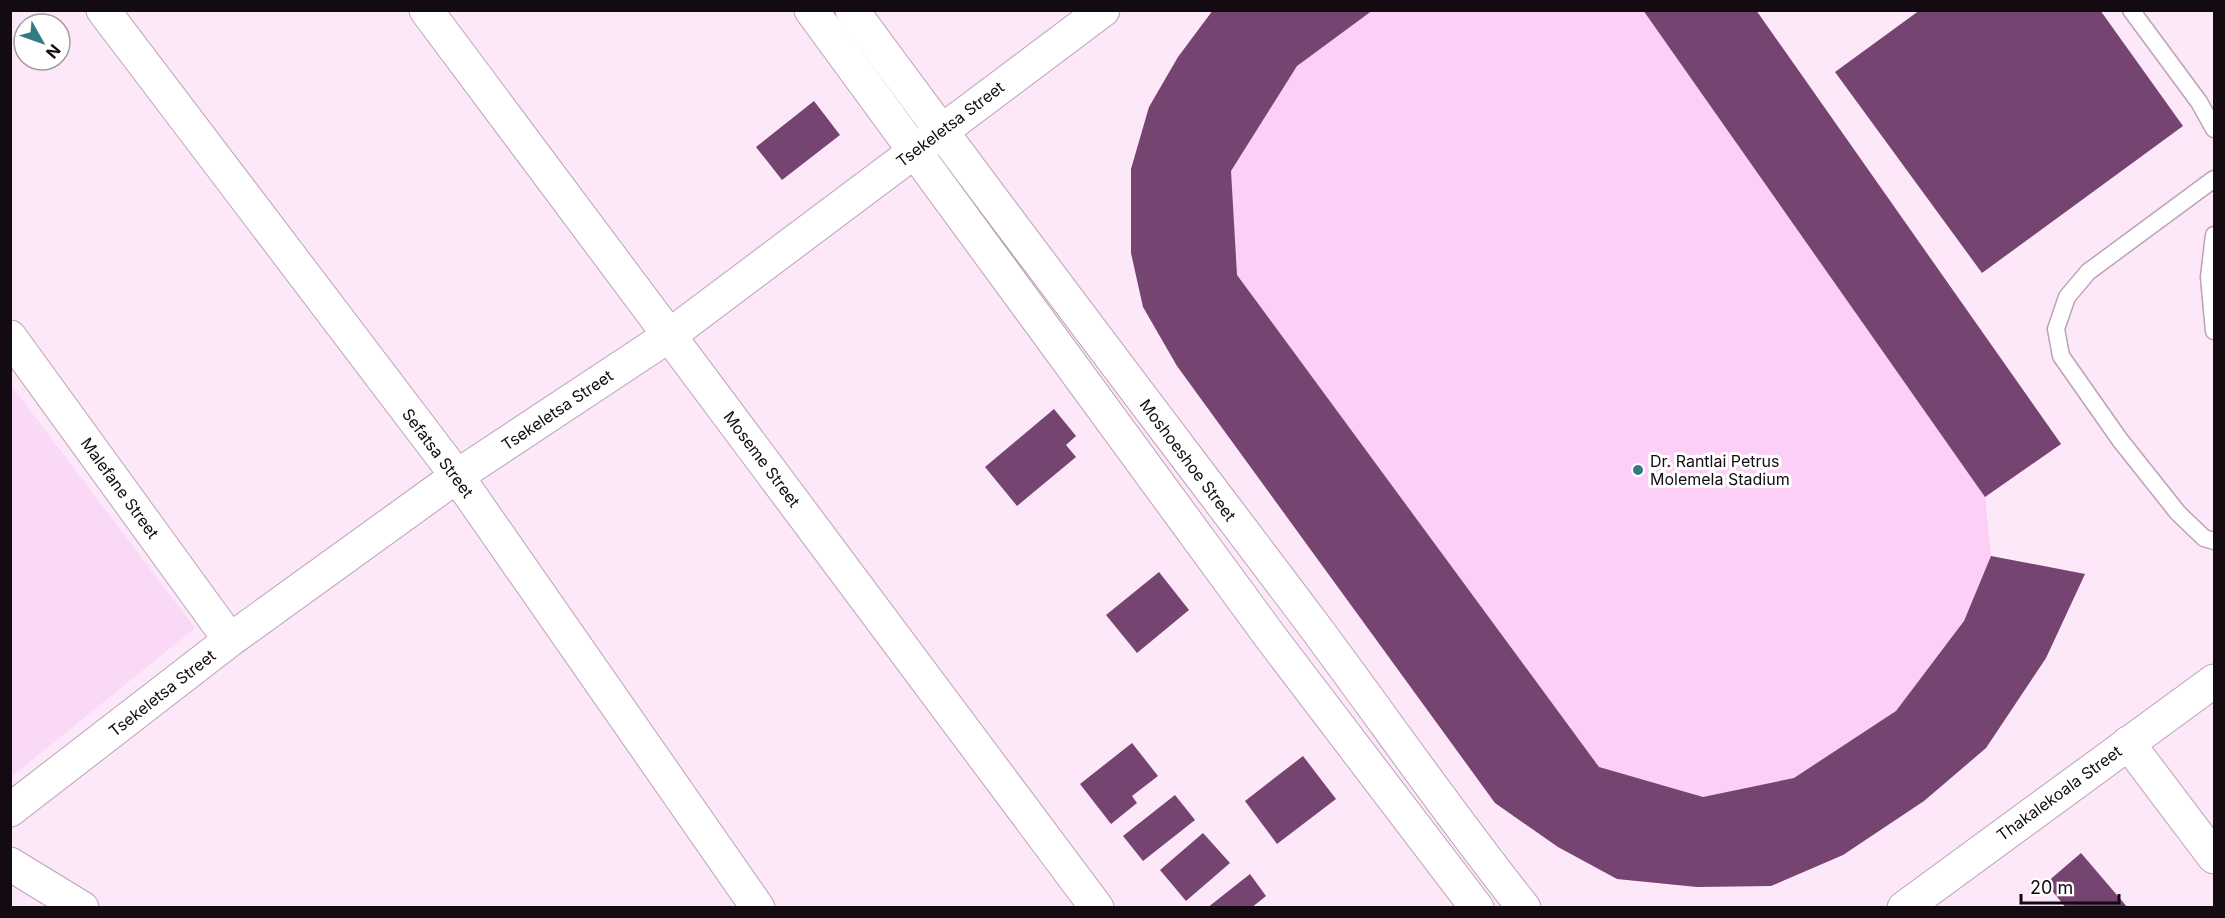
<svg xmlns="http://www.w3.org/2000/svg" width="2225" height="918" font-family="Inter,sans-serif">
  <style>
    .built { fill: #f9d9f5 }
    .green { fill: #fbcff6 }
    .building { fill: #754471 }
    .lines { fill: none; stroke-linecap: round; stroke-linejoin: round }
    .lane-casing { stroke: #bba2b8; stroke-width: 19 }
    .street-casing { stroke: #bba2b8; stroke-width: 35 }
    .secondary-casing { stroke: #bba2b8; stroke-width: 35 }
    .lane { stroke: #fff; stroke-width: 16 }
    .street { stroke: #fff; stroke-width: 33 }
    .secondary { stroke: #fff; stroke-width: 33 }
    .poi-dot { fill: #337b83; stroke: #fff; stroke-width: 2 }
    .labels { text-anchor: middle; stroke-width: 6; stroke-linejoin: round; paint-order: stroke }
    .street-label { font-size: 16px; fill: #130a12; stroke: #fff }
    .poi-label { font-size: 16px; fill: #130a12; stroke: #fff; text-anchor: start }
  </style>
  <rect width="100%" height="100%" fill="#fde8fa"/>
  <!-- built -->
  <path class="built" d="M 10,384 L 195,628 L 11,777 L 10,777 Z"/>
  <!-- green -->
  <path class="green" d="M 1213,11 L 1756,11 L 2061,444 L 1985,497 L 1991,556 L 2085,574 L 2046,658 L 1986,748 L 1924,801 L 1843,855 L 1771,886 L 1697,887 L 1617,879 L 1558,847 L 1495,803 L 1177,366 L 1143,307 L 1131,253 L 1131,169 L 1149,107 L 1178,57 Z"/>
  <!-- building -->
  <path class="building" d="M 1213,10 L 1373,10 L 1297,66 L 1231,171 L 1237,275 L 1599,767 L 1703,797 L 1794,778 L 1896,711 L 1964,621 L 1991,556 L 2085,574 L 2046,658 L 1986,748 L 1924,801 L 1843,855 L 1771,886 L 1697,887 L 1617,879 L 1558,847 L 1495,803 L 1177,366 L 1143,307 L 1131,253 L 1131,169 L 1149,107 L 1178,57 Z
    M 1643,10 L 1756,10 L 2061,444 L 1985,497 Z
    M 1920,10 L 2100,10 L 2183,126 L 1982,273 L 1835,72 Z
    M 814,101 L 840,135 L 782,180 L 756,147 Z
    M 1054,409 L 1076,436 L 1066,445 L 1076,457 L 1017,506 L 985,467 Z
    M 1159,572 L 1189,610 L 1137,653 L 1106,615 Z
    M 1132,743 L 1158,776 L 1132,796 L 1137,803 L 1111,824 L 1080,784 Z
    M 1303,756 L 1336,799 L 1277,844 L 1245,801 Z
    M 1175,795 L 1195,820 L 1143,861 L 1123,836 Z
    M 1203,833 L 1230,863 L 1186,901 L 1160,870 Z
    M 2081,853 L 2128,908 L 2066,908 L 2046,883 Z
    M 1250,874 L 1266,896 L 1251,908 L 1207,908 Z"/>
  <g class="lines">
    <defs>
      <path id="lane" d="M 2131,10 L 2199,102 L 2214,129
        M 2214,179 L 2088,272 L 2067,297 L 2056,329 L 2061,356 L 2120,440 L 2178,513 L 2204,538 L 2214,541
        M 2214,235 L 2209,277 L 2214,331"/>
      <path id="street" d="M 103,10 L 457,476 L 758,908
        M 426,10 L 1097,908
        M 10,337 L 230,640
        M 2128,743 L 2214,857
        M 10,810 L 230,640 L 457,476 L 670,335 L 1103,10
        M 10,864 L 82,908"/>
      <path id="secondary" d="M 811,10 L 1272,639 L 1477,908
        M 852,10 C 1002,215 1156,416 1309,619 C 1381,715 1449,814 1524,908
        M 1904,908 L 2214,681"/>
    </defs>
    <!-- lane casing -->
    <use href="#lane" class="lane-casing"/>
    <!-- street casing -->
    <use href="#street" class="street-casing"/>
    <!-- secondary casing -->
    <use href="#secondary" class="secondary-casing"/>
    <!-- lane -->
    <use href="#lane" class="lane"/>
    <!-- street -->
    <use href="#street" class="street"/>
    <!-- secondary -->
    <use href="#secondary" class="secondary"/>
  </g>
  <!-- markers -->
  <circle class="poi-dot" cx="1638" cy="470" r="6"/>
  <g class="labels">
    <!-- street labels -->
    <g class="street-label">
      <text transform="translate(950 124) rotate(-37)" y="6">Tsekeletsa Street</text>
      <text transform="translate(557 410) rotate(-34)" y="6">Tsekeletsa Street</text>
      <text transform="translate(438 453) rotate(53)" y="6">Sefatsa Street</text>
      <text transform="translate(762 459) rotate(53)" y="6">Moseme Street</text>
      <text transform="translate(1188 460) rotate(53)" y="6">Moshoeshoe Street</text>
      <text transform="translate(120 488) rotate(54)" y="6">Malefane Street</text>
      <text transform="translate(162 693) rotate(-38)" y="6">Tsekeletsa Street</text>
      <text transform="translate(2059 793) rotate(-36)" y="6">Thakalekoala Street</text>
    </g>
    <!-- poi labels -->
    <g class="poi-label">
      <text x="1650" y="467">Dr. Rantlai Petrus<tspan x="1650" dy="18">Molemela Stadium</tspan></text>
    </g>
  </g>
  <!-- border -->
  <rect width="2225" height="918" fill="none" stroke="#130a12" stroke-width="24"/>
  <!-- north arrow -->
  <g transform="translate(42 42) rotate(130)"><circle r="28" fill="#ffffff" stroke="#a19da0" stroke-width="1.5"/>
  <path d="M0-4.5L10 22L0 15L-10 22Z" fill="#337b83"/>
  <text y="-9" font-size="16" font-weight="bold" text-anchor="middle" fill="#130a12">N</text>
  </g>
  <!-- scale -->
  <path d="M2021 894v9h98v-9" fill="none" stroke="#130a12" stroke-width="3"/>
  <text x="2030" y="894" font-size="18" fill="#130a12" stroke="#ffffff" stroke-width="4.5" paint-order="stroke">20 m</text>
</svg>
